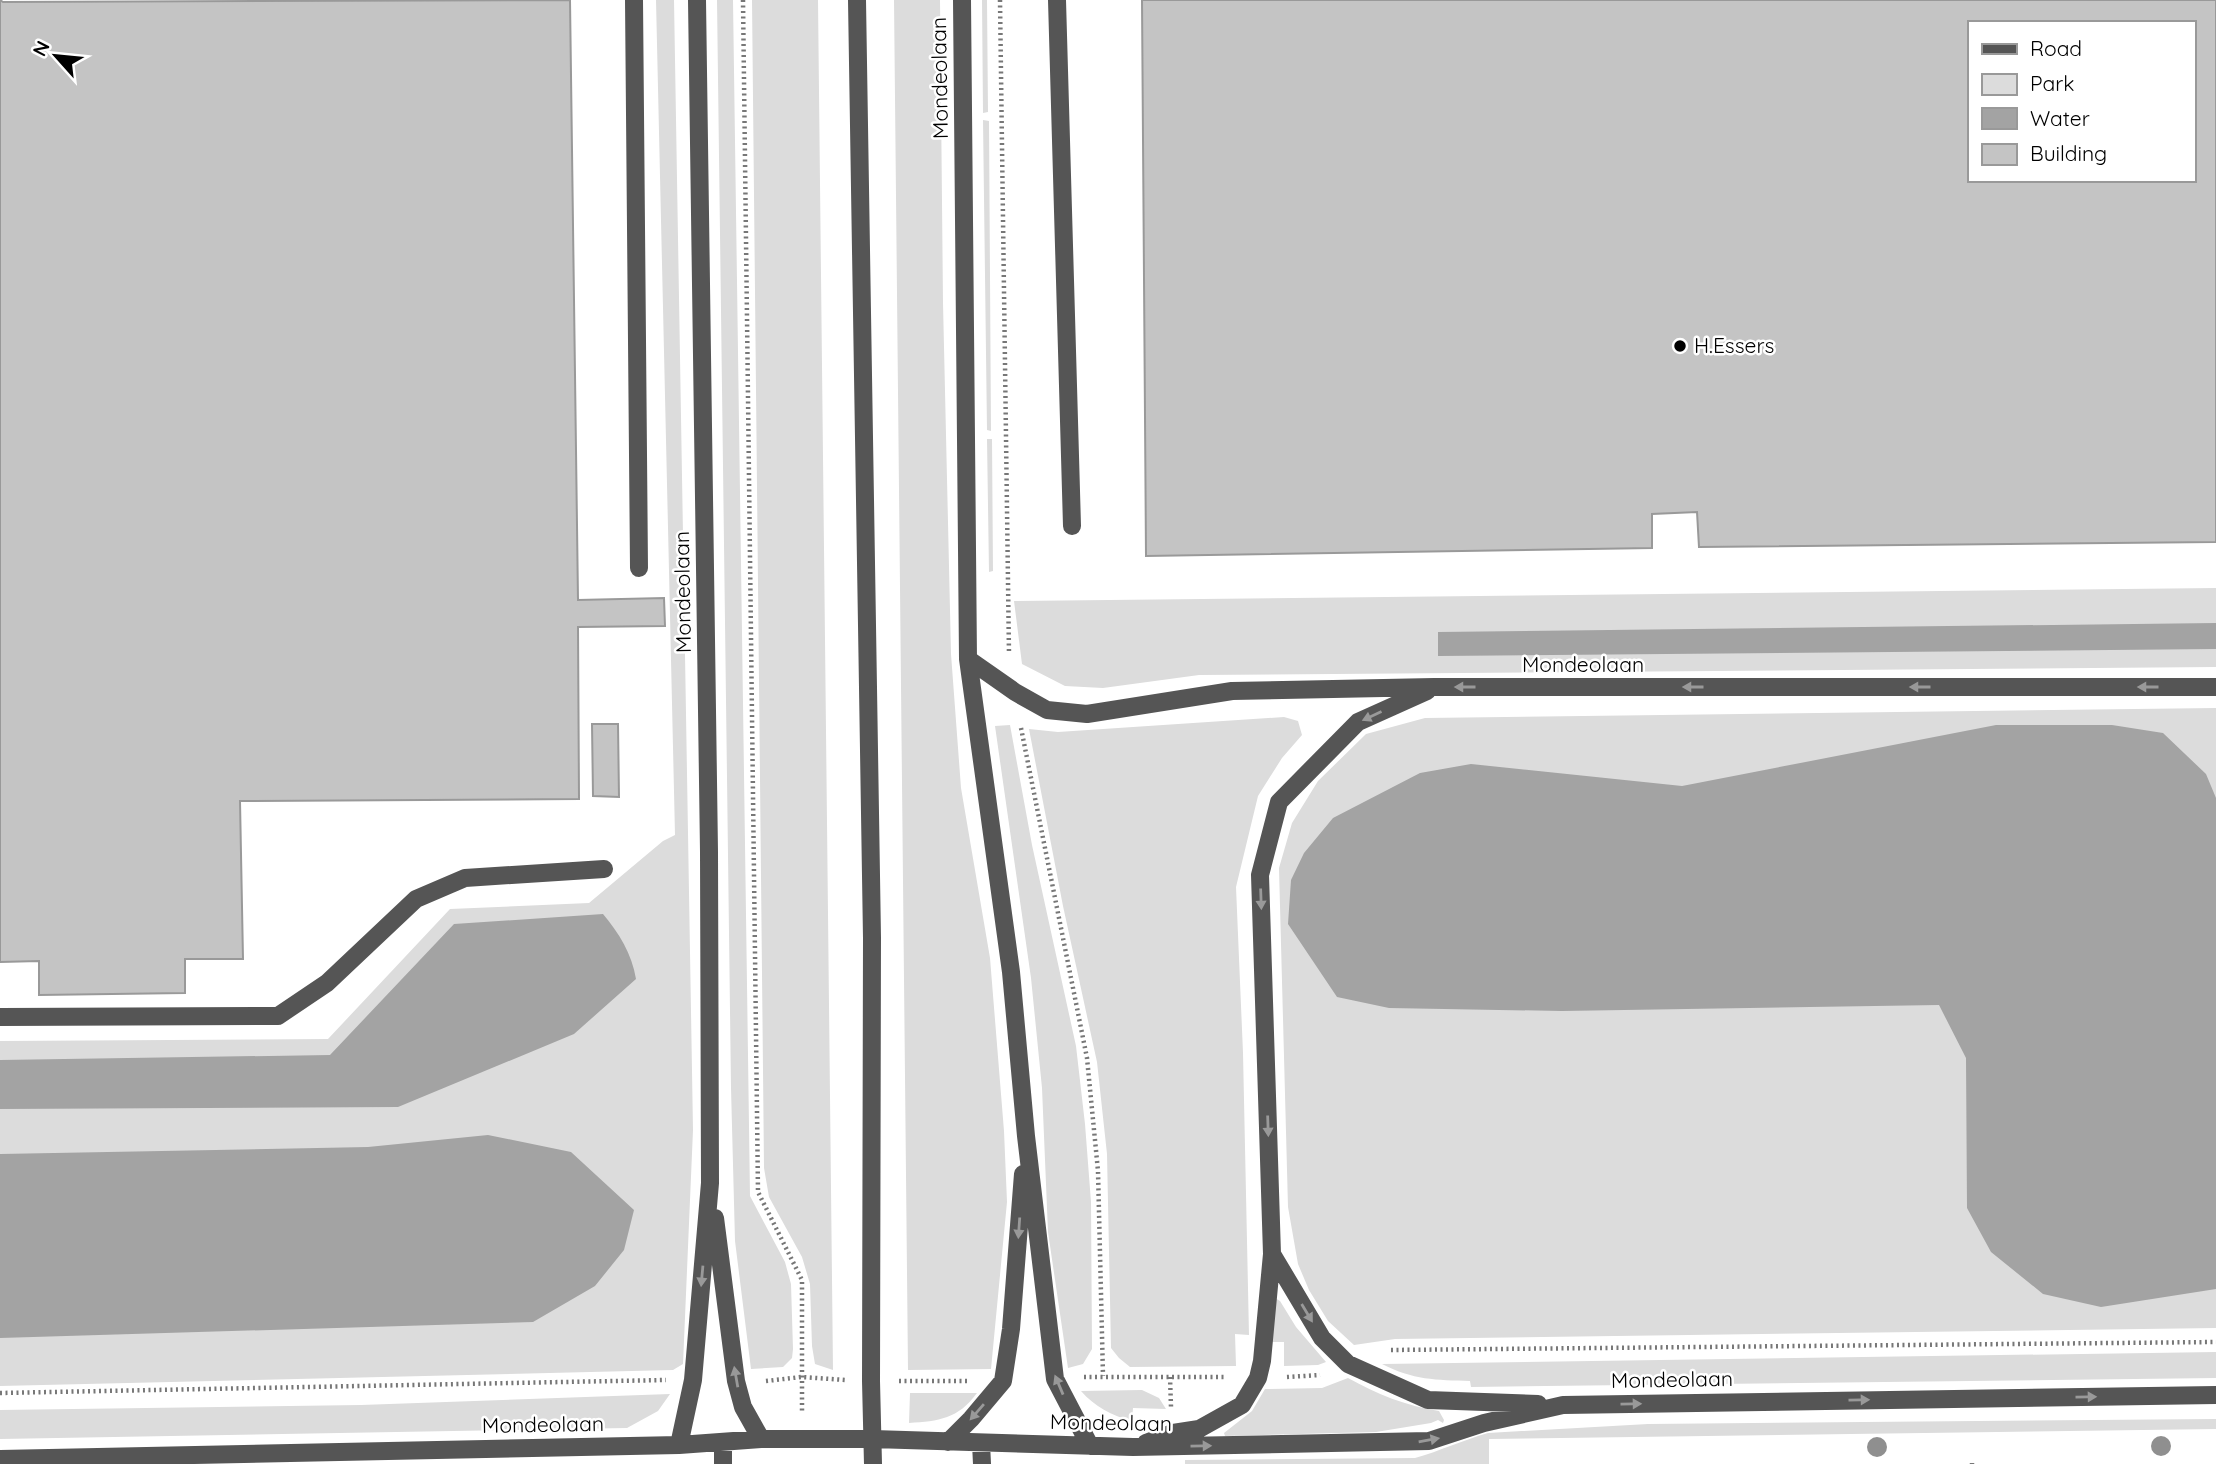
<svg xmlns="http://www.w3.org/2000/svg" width="2216" height="1464" font-family="Quicksand,sans-serif">
  <style>
    .green { fill: #dcdcdc }
    .water { fill: #a3a3a3 }
    .building { fill: #c4c4c4; stroke: #999; stroke-width: 2; fill-rule: evenodd }
    .lines { fill: none; stroke-linecap: round; stroke-linejoin: round }
    .path { stroke: #777; stroke-width: 4.5; stroke-dasharray: 2 3.5; stroke-linecap: butt }
    .minor { stroke: #555; stroke-width: 18 }
    .tree { fill: #8f8f8f }
    .oneway { fill: #999 }
    .poi-dot { fill: #000; stroke: #fff; stroke-width: 2.5 }
    .labels { text-anchor: middle; stroke-width: 5; stroke-linejoin: round; paint-order: stroke }
    .street-label { font-size: 21px; fill: #000; stroke: #fff }
    .poi-label { font-size: 21px; fill: #000; stroke: #fff; text-anchor: start }
  </style>
  <rect width="100%" height="100%" fill="#fff"/>
  <!-- green -->
  <path class="green" d="M 656,0 L 674,0 L 693,1130 L 683,1364 L 673,1370 L 0,1386 L 0,1041 L 328,1039 L 450,909 L 589,903 L 663,841 L 675,835 Z
    M 717,0 L 733,0 L 750,1196 L 785,1262 L 791,1284 L 793,1349 L 792,1358 L 783,1367 L 751,1369 L 735,1241 L 731,1088 Z
    M 752,0 L 818,0 L 833,1370 L 815,1364 L 812,1346 L 810,1284 L 802,1257 L 769,1197 L 764,1168 Z
    M 894,0 L 940,0 L 943,303 L 951,654 L 961,788 L 990,958 L 1004,1131 L 1007,1202 L 991,1369 L 908,1370 Z
    M 982,0 L 987,0 L 988,112 L 983,113 Z
    M 983,120 L 989,121 L 991,431 L 987,430 Z
    M 987,439 L 992,439 L 993,571 L 989,572 Z
    M 2216,588 L 2216,667 L 1199,675 L 1103,688 L 1065,686 L 1022,664 L 1014,601 Z
    M 2216,708 L 2216,1328 L 1395,1339 L 1354,1345 L 1328,1321 L 1309,1290 L 1298,1264 L 1288,1207 L 1279,868 L 1292,823 L 1318,781 L 1366,734 L 1425,718 Z
    M 1284,717 L 1298,721 L 1302,735 L 1282,758 L 1258,796 L 1236,887 L 1243,1053 L 1249,1335 L 1235,1334 L 1236,1366 L 1130,1367 L 1119,1358 L 1111,1348 L 1107,1154 L 1097,1062 L 1063,906 L 1029,729 L 1058,732 Z
    M 1010,725 L 1032,845 L 1076,1046 L 1085,1124 L 1091,1202 L 1092,1349 L 1083,1364 L 1068,1368 L 1048,1232 L 1042,1088 L 1031,978 L 995,726 Z
    M 1275,1298 L 1280,1301 L 1296,1327 L 1326,1362 L 1318,1365 L 1284,1366 L 1284,1342 L 1270,1342 Z
    M 2216,1352 L 2216,1378 L 1471,1387 L 1470,1381 C 1436,1380 1413,1380 1382,1364 Z
    M 1348,1378 C 1377,1394 1406,1406 1439,1411 L 1444,1420 L 1443,1423 L 1438,1420 L 1431,1423 L 1376,1432 L 1225,1436 L 1224,1433 L 1252,1411 L 1265,1389 L 1322,1388 Z
    M 1142,1390 L 1159,1398 L 1166,1409 L 1133,1408 L 1132,1421 C 1112,1416 1094,1406 1081,1391 Z
    M 910,1393 L 977,1393 C 958,1419 939,1421 909,1423 Z
    M 670,1394 L 658,1411 L 627,1428 L 0,1439 L 0,1410 L 361,1405 Z
    M 2216,1419 L 2216,1429 L 1489,1439 L 1489,1464 L 1185,1464 L 1185,1460 L 1415,1458 C 1440,1451 1463,1440 1488,1433 L 1648,1424 Z"/>
  <!-- water -->
  <path class="water" d="M 2216,623 L 2216,649 L 1438,656 L 1438,632 Z
    M 1996,725 L 2112,725 L 2163,733 L 2206,774 L 2216,798 L 2216,1289 L 2101,1307 L 2043,1294 L 1991,1252 L 1967,1208 L 1966,1058 L 1939,1005 L 1562,1011 L 1389,1008 L 1337,997 L 1288,924 L 1291,880 L 1304,853 L 1333,818 L 1420,773 L 1471,764 L 1682,786 Z
    M 603,914 C 619,933 632,954 636,979 L 574,1034 L 398,1107 L 0,1109 L 0,1060 L 330,1055 L 454,924 Z
    M 488,1135 L 571,1152 L 634,1210 L 624,1250 L 595,1286 L 533,1322 L 0,1338 L 0,1154 L 368,1147 Z"/>
  <!-- building -->
  <path class="building" d="M 0,0 L 3,2 L 570,0 L 578,600 L 664,598 L 665,626 L 578,627 L 579,799 L 240,801 L 243,959 L 185,959 L 185,993 L 39,995 L 39,961 L 0,962 Z
    M 1142,0 L 2216,0 L 2216,542 L 1699,547 L 1697,512 L 1652,514 L 1652,548 L 1146,556 ZM 1969,23 L 2193,23 L 2193,180 L 1969,180 Z
    M 592,724 L 618,724 L 619,797 L 593,796 Z"/>
  <g class="lines">
    <!-- path -->
    <path class="path" d="M 743,0 L 758,1192 L 802,1280 L 802,1413
      M 1000,0 L 1009,654
      M 1021,728 L 1087,1058 L 1098,1171 L 1103,1376
      M 1391,1350 L 2216,1342
      M 1084,1377 L 1226,1377
      M 1170,1377 L 1171,1407
      M 1287,1377 L 1320,1375
      M 766,1381 L 801,1377 L 845,1380
      M 899,1381 L 967,1381
      M 0,1393 L 666,1380
      M 1972,1464 L 1972,1463"/>
    <!-- minor -->
    <path class="minor" d="M 634,0 L 639,568
      M 857,0 L 872,938 L 871,1381 L 873,1464
      M 962,0 L 968,659 L 1011,972 L 1026,1136 L 1055,1379 L 1090,1446
      M 1057,0 L 1072,526
      M 968,659 L 1015,692 L 1047,710 L 1087,714 L 1232,691 L 1434,687 L 2216,687
      M 0,1017 L 278,1016 L 327,983 L 416,899 L 465,878 L 604,869
      M 715,1218 L 736,1381 L 743,1407 L 761,1439
      M 1272,1254 L 1322,1338 L 1348,1364 L 1428,1400 L 1538,1404
      M 723,1442 L 723,1464
      M 948,1442 L 971,1419 L 1003,1381 L 1011,1329 L 1023,1174
      M 981,1443 L 982,1464
      M 1146,1443 L 1173,1433 L 1199,1429 L 1242,1405 L 1258,1378 L 1262,1361 L 1272,1254 L 1260,875 L 1279,802 L 1358,722 L 1427,691
      M 679,1445 L 693,1380 L 710,1183 L 709,852 L 697,0
      M 0,1459 L 679,1445 L 761,1439 L 873,1439 L 1133,1447 L 1429,1441 L 1484,1423 L 1563,1405 L 2216,1395"/>
  </g>
  <!-- trees -->
  <g class="tree">
    <circle cx="2161" cy="1446" r="10"/>
    <circle cx="1877" cy="1447" r="10"/>
  </g>
  <!-- one-way arrows -->
  <defs><path id="oneway-solid" d="M-6-.8H1V-3.2L6.5 0L1 3.2V.8H-6Z" transform="scale(1.75)"/></defs>
  <g class="oneway">
    <use href="#oneway-solid" transform="translate(1465 687) rotate(180)"/>
    <use href="#oneway-solid" transform="translate(1693 687) rotate(180)"/>
    <use href="#oneway-solid" transform="translate(1920 687) rotate(180)"/>
    <use href="#oneway-solid" transform="translate(2148 687) rotate(180)"/>
    <use href="#oneway-solid" transform="translate(1372 716) rotate(155)"/>
    <use href="#oneway-solid" transform="translate(1261 899) rotate(88)"/>
    <use href="#oneway-solid" transform="translate(1268 1126) rotate(88)"/>
    <use href="#oneway-solid" transform="translate(1019 1228) rotate(94)"/>
    <use href="#oneway-solid" transform="translate(702 1276) rotate(95)"/>
    <use href="#oneway-solid" transform="translate(1307 1313) rotate(59)"/>
    <use href="#oneway-solid" transform="translate(736 1377) rotate(-100)"/>
    <use href="#oneway-solid" transform="translate(1059 1385) rotate(-113)"/>
    <use href="#oneway-solid" transform="translate(2086 1397) rotate(-1)"/>
    <use href="#oneway-solid" transform="translate(1859 1400) rotate(-1)"/>
    <use href="#oneway-solid" transform="translate(1631 1404) rotate(-1)"/>
    <use href="#oneway-solid" transform="translate(977 1412) rotate(131)"/>
    <use href="#oneway-solid" transform="translate(1429 1440) rotate(-10)"/>
    <use href="#oneway-solid" transform="translate(1201 1446) rotate(-1)"/>
  </g>
  <!-- markers -->
  <circle class="poi-dot" cx="1680" cy="346" r="7"/>
  <g class="labels">
    <!-- street labels -->
    <g class="street-label">
      <text transform="translate(940 78) rotate(-91)" y="7">Mondeolaan</text>
      <text transform="translate(683 592) rotate(-91)" y="7">Mondeolaan</text>
      <text x="1583" y="672">Mondeolaan</text>
      <text transform="translate(1672 1380) rotate(-1)" y="7">Mondeolaan</text>
      <text transform="translate(1111 1423) rotate(1)" y="7">Mondeolaan</text>
      <text transform="translate(543 1425) rotate(-1)" y="7">Mondeolaan</text>
    </g>
    <!-- poi labels -->
    <g class="poi-label">
      <text x="1694" y="353">H.Essers</text>
    </g>
  </g>
  <!-- legend -->
  <rect x="1968" y="21" width="228" height="161" fill="#ffffff" stroke="#999999" stroke-width="2"/>
  <rect x="1982" y="44" width="35" height="10" fill="#555555" stroke="#999999" stroke-width="2"/>
  <text x="2030" y="56" font-size="21" fill="#000000">Road</text>
  <rect x="1982" y="74" width="35" height="21" fill="#dcdcdc" stroke="#999999" stroke-width="2"/>
  <text x="2030" y="91" font-size="21" fill="#000000">Park</text>
  <rect x="1982" y="108" width="35" height="21" fill="#a3a3a3" stroke="#999999" stroke-width="2"/>
  <text x="2030" y="126" font-size="21" fill="#000000">Water</text>
  <rect x="1982" y="144" width="35" height="21" fill="#c4c4c4" stroke="#999999" stroke-width="2"/>
  <text x="2030" y="161" font-size="21" fill="#000000">Building</text>
  <!-- north arrow -->
  <g transform="translate(56 56) rotate(297)" stroke="#ffffff" stroke-width="5" paint-order="stroke">
  <path d="M0-5L12 26L0 18L-12 26Z" fill="#000000"/>
  <text y="-10" font-size="19" font-weight="bold" text-anchor="middle" fill="#000000">N</text>
  </g>
</svg>
